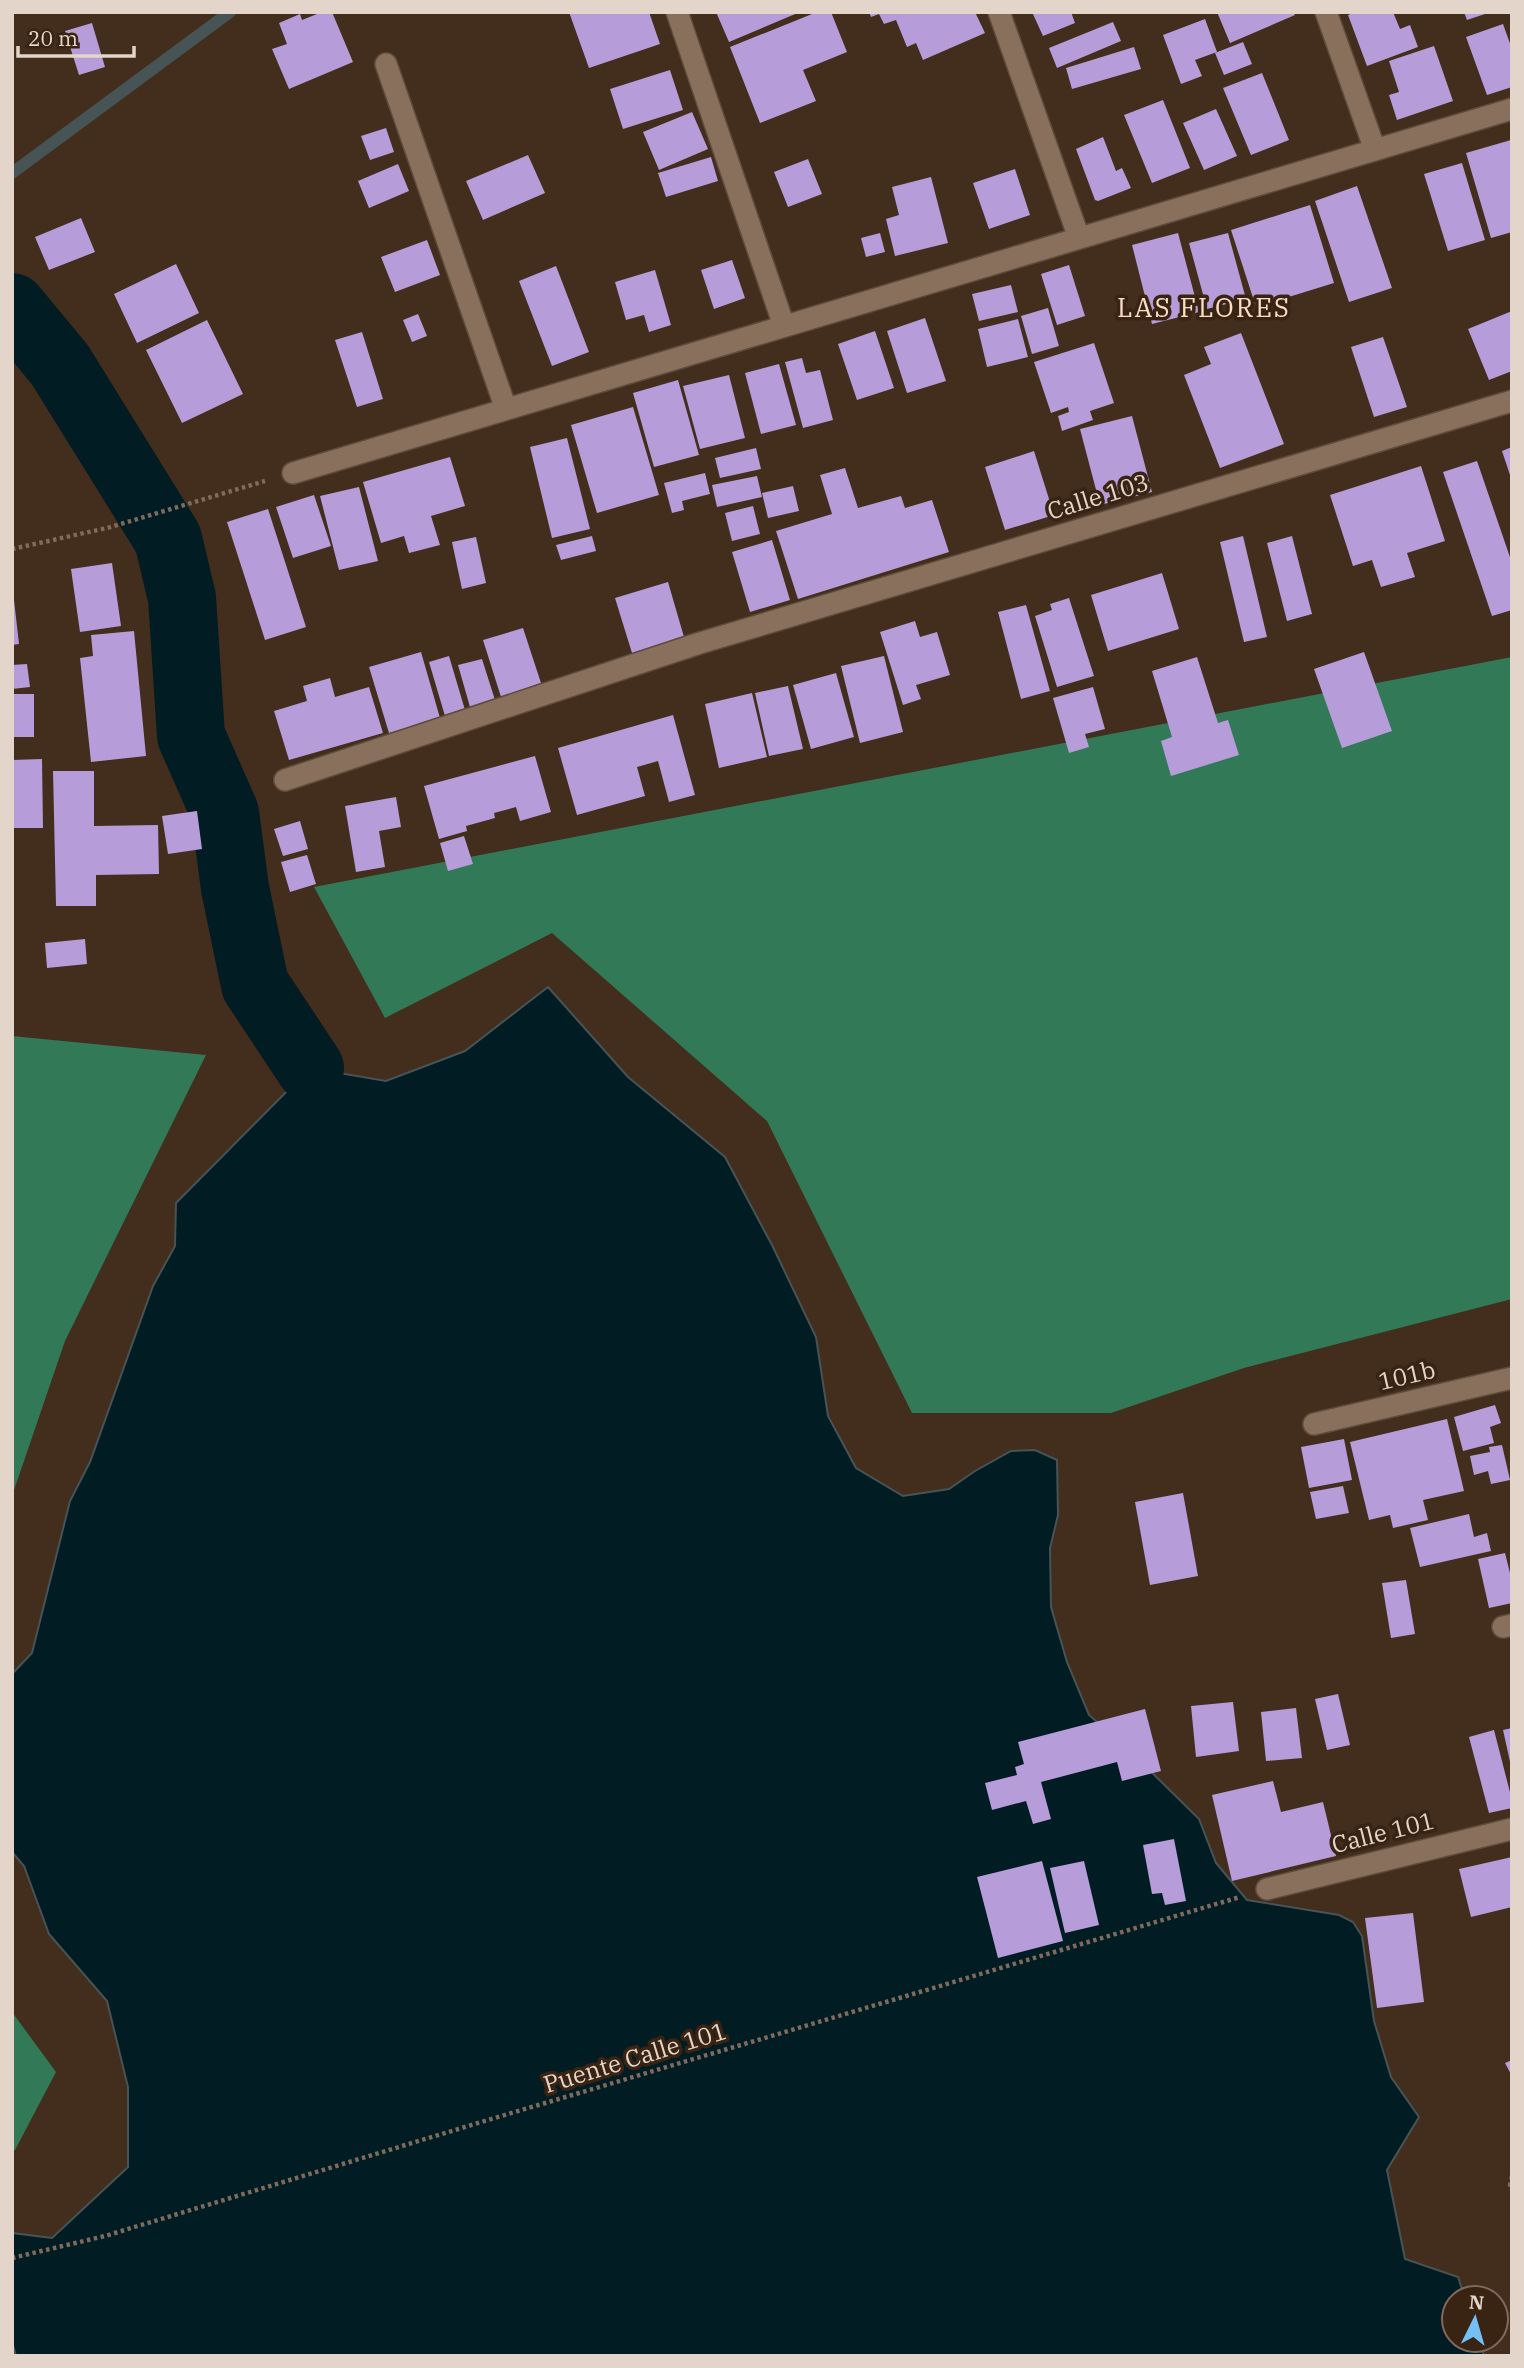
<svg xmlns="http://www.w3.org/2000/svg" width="1524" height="2368" font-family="'IBM Plex Serif',serif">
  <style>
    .forest { fill: #327957 }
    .water { fill: #021c24; stroke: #465456; stroke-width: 2 }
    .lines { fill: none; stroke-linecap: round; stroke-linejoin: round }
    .stream { stroke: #465456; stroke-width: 12 }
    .river { stroke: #021c24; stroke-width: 68 }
    .building { fill: #b69dd9 }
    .minor-casing { stroke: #5d4b3b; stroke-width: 24 }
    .path { stroke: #7e6b5c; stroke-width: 4.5; stroke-dasharray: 3.5 3.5; stroke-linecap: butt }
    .minor { stroke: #89705c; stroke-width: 21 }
    .labels { text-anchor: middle; stroke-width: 7; stroke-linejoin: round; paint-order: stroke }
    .street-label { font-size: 24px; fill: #e3d5ca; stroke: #392312 }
    .neighbourhood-label { font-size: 26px; letter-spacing: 2px; fill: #faddc7; stroke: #392312 }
  </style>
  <rect width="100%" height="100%" fill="#432d1c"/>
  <!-- forest -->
  <path class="forest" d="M 1512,657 L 1512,1299 L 1244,1368 L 1111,1413 L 912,1413 L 767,1121 L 552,933 L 385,1018 L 314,887 Z
    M 12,1036 L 206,1055 L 65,1341 L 12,1496 Z
    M 12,2012 L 56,2072 L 15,2150 L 12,2150 Z"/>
  <!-- water -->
  <path class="water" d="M 548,987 L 628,1077 L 725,1157 L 772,1245 L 816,1337 L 828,1416 L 856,1468 L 903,1496 L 949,1489 L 975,1471 L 1011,1451 L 1035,1450 L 1057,1460 L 1058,1515 L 1050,1548 L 1051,1607 L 1067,1662 L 1089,1715 L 1129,1750 L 1199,1819 L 1216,1863 L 1247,1900 L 1339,1915 L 1353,1922 L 1362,1936 L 1374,2021 L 1391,2077 L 1419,2117 L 1387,2170 L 1405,2259 L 1458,2277 L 1465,2298 L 1454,2298 L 1454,2340 L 1479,2340 L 1484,2356 L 16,2356 L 12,2342 L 12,2233 L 52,2238 L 128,2167 L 128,2087 L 107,2001 L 49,1934 L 24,1866 L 12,1852 L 12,1674 L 32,1653 L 70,1501 L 90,1462 L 153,1286 L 175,1246 L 176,1203 L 310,1068 L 386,1081 L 465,1051 Z"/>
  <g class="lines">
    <!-- stream -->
    <path class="stream" d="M 12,173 L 230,12"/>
    <!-- river -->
    <path class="river" d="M 12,307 L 60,365 L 168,539 L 182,598 L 191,736 L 225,813 L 235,888 L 255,985 L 310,1068"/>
  </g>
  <!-- building -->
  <path class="building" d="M 322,12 L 332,12 L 353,62 L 289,89 L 272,49 L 287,44 L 279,23 L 300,14 L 302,20 Z
    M 569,12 L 649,12 L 660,44 L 589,68 Z
    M 716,12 L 800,12 L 729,42 Z
    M 817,12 L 831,12 L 847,52 L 803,70 L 816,101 L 760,123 L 730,47 Z
    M 869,12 L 975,12 L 985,33 L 923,60 L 916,43 L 907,47 L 896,20 L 884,24 L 879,14 L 871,17 Z
    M 1032,12 L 1071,12 L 1075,23 L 1043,36 Z
    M 1217,12 L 1293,12 L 1295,15 L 1230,43 Z
    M 1356,12 L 1393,12 L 1400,29 L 1410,25 L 1418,47 L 1367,66 L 1348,15 Z
    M 1464,12 L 1488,12 L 1488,13 L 1467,20 Z
    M 1205,19 L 1217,52 L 1195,60 L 1202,76 L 1181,84 L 1163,35 Z
    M 1113,22 L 1121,41 L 1057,68 L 1049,48 Z
    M 92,23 L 105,67 L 79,75 L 65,31 Z
    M 1503,24 L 1512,49 L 1512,87 L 1487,95 L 1466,37 Z
    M 1243,42 L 1252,64 L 1224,75 L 1215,53 Z
    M 1434,46 L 1453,101 L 1397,120 L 1389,95 L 1399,92 L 1389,61 Z
    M 1134,47 L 1141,69 L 1072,89 L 1066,68 Z
    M 670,70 L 683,110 L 623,129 L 610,89 Z
    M 1262,73 L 1289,140 L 1251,155 L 1223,88 Z
    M 1163,100 L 1190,168 L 1152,183 L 1124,115 Z
    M 1216,109 L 1237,156 L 1204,170 L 1183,123 Z
    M 692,112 L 708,149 L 659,170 L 643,132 Z
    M 386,128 L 394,152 L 370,160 L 361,136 Z
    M 1103,137 L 1116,171 L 1122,168 L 1131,188 L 1098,201 L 1095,200 L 1076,149 Z
    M 1511,140 L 1512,232 L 1491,238 L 1466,153 Z
    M 528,155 L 545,193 L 483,220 L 466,181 Z
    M 711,157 L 718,181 L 666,197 L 658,173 Z
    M 808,159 L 822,194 L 788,207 L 774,172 Z
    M 1462,163 L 1485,240 L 1448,251 L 1424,174 Z
    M 398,164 L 409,191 L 369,208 L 358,181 Z
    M 1015,169 L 1030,215 L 989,229 L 973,183 Z
    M 931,177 L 948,243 L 895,256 L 886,219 L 899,215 L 892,187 Z
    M 1357,186 L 1392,288 L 1349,302 L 1315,201 Z
    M 1310,205 L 1334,283 L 1256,307 L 1231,230 Z
    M 81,218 L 95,252 L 49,270 L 35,237 Z
    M 880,233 L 885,252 L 866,257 L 861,238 Z
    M 1178,233 L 1199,312 L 1152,324 L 1132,245 Z
    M 1228,233 L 1246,299 L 1207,309 L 1189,243 Z
    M 427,240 L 440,275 L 395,292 L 381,257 Z
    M 732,260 L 745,298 L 714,309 L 701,270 Z
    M 176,264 L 199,313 L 137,343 L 114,294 Z
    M 1069,265 L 1085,316 L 1057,325 L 1041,274 Z
    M 556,266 L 589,352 L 552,366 L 519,281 Z
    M 655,270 L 671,325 L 649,332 L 644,315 L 626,320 L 615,282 Z
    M 1011,285 L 1018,312 L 979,321 L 972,294 Z
    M 1048,308 L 1059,346 L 1032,354 L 1021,316 Z
    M 1512,311 L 1512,371 L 1489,380 L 1468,329 Z
    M 418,314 L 427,336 L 412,342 L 403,320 Z
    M 925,318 L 946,381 L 907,393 L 887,331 Z
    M 1018,319 L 1028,357 L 987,367 L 978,329 Z
    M 207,320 L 243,394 L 182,423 L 146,350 Z
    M 875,331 L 894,388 L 857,400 L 838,344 Z
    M 362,332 L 383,399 L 357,407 L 335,340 Z
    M 1241,333 L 1284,444 L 1220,468 L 1184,375 L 1211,364 L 1204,347 Z
    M 1383,337 L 1407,407 L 1374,417 L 1351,347 Z
    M 1094,343 L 1114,403 L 1090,411 L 1093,420 L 1062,431 L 1058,416 L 1069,412 L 1068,407 L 1051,413 L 1034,362 Z
    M 802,358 L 806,373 L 820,370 L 833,420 L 803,428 L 785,362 Z
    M 779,364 L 796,425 L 761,434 L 745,373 Z
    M 729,375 L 745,438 L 700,449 L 683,386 Z
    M 678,380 L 699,455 L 654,467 L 633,393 Z
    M 633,407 L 659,495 L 597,513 L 571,425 Z
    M 1132,416 L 1152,492 L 1100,505 L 1080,429 Z
    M 567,438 L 590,529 L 552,538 L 530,447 Z
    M 1512,447 L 1512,478 L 1511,478 L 1502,451 Z
    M 756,448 L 761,469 L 720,478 L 715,458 Z
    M 1034,451 L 1054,515 L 1005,530 L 985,467 Z
    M 450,457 L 465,506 L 431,516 L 440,545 L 409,553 L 404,536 L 381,543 L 363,482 Z
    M 1477,461 L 1512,563 L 1512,610 L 1492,616 L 1443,472 Z
    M 1421,466 L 1445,541 L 1407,553 L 1415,577 L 1381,587 L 1372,560 L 1353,566 L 1330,495 Z
    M 845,468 L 858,508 L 901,496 L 905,508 L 932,500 L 949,552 L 798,599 L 776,531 L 832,514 L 820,475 Z
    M 705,473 L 710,494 L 682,501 L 684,510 L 672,513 L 664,483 Z
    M 757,476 L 762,497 L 717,507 L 712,485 Z
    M 793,486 L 799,511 L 768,518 L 762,493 Z
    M 359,487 L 378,561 L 339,570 L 320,496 Z
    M 314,495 L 331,546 L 293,558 L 276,507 Z
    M 753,506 L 760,534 L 732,541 L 725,513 Z
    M 268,509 L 306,627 L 265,640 L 227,522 Z
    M 592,536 L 596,551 L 561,560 L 556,545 Z
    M 1243,536 L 1267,637 L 1244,642 L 1220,542 Z
    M 1292,536 L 1312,614 L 1287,621 L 1267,543 Z
    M 476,537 L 486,583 L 462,589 L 452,542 Z
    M 772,540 L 790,600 L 750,612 L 732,552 Z
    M 112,563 L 121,626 L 80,632 L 71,569 Z
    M 1162,573 L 1179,629 L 1108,651 L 1091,595 Z
    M 668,582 L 684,637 L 632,653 L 615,598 Z
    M 1069,598 L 1094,676 L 1057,687 L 1035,616 L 1052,610 L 1050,604 Z
    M 12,600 L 14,600 L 19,644 L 12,645 Z
    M 1026,605 L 1050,691 L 1021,699 L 998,612 Z
    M 915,621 L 920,637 L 937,632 L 950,675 L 916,685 L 921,699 L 903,705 L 880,632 Z
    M 523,628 L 541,683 L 501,697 L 483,640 Z
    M 134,631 L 146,756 L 91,762 L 80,658 L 93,656 L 91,635 Z
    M 421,652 L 440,718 L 389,733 L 369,667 Z
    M 1364,652 L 1392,731 L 1342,748 L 1314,669 Z
    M 449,656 L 465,710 L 445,716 L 429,662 Z
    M 884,656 L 903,732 L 860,743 L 841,666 Z
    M 1197,657 L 1218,723 L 1228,720 L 1239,755 L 1171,776 L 1161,741 L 1172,737 L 1152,671 Z
    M 482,659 L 495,700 L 470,707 L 458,665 Z
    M 27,664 L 30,687 L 12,689 L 12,665 Z
    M 836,673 L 854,737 L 811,749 L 793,685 Z
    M 330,678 L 335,697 L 369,687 L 383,733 L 289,760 L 274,711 L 307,701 L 303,686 Z
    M 788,686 L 803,749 L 769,756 L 755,693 Z
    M 1093,687 L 1105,729 L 1085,734 L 1089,747 L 1069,753 L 1053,698 Z
    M 752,693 L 767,757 L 719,768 L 705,704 Z
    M 12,694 L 34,694 L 34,737 L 12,737 Z
    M 673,715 L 695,795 L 669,802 L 658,761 L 637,767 L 645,796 L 577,815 L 558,748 Z
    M 535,756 L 551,812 L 520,821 L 516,807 L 494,813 L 495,818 L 466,826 L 467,831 L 439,839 L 424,786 Z
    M 42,759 L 43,828 L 12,828 L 12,760 Z
    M 53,771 L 94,771 L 94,826 L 158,825 L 159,874 L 96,875 L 96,906 L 56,906 Z
    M 396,797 L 401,827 L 379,831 L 385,867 L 356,872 L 345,806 Z
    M 197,811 L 202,849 L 168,854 L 162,816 Z
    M 300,821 L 308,849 L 283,856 L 274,829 Z
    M 464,836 L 473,864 L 448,871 L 440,843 Z
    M 307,855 L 316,884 L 290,892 L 281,862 Z
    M 85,939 L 87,964 L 47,968 L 45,943 Z
    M 1495,1405 L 1501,1423 L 1490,1427 L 1494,1443 L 1463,1451 L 1454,1417 Z
    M 1447,1419 L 1464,1491 L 1423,1500 L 1428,1520 L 1393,1528 L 1390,1515 L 1369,1520 L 1350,1442 Z
    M 1344,1439 L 1352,1480 L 1309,1488 L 1301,1447 Z
    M 1502,1445 L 1510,1480 L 1491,1484 L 1488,1471 L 1474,1475 L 1470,1456 L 1490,1452 L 1489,1447 Z
    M 1343,1486 L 1349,1513 L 1316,1519 L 1310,1492 Z
    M 1183,1493 L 1198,1576 L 1150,1585 L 1135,1502 Z
    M 1469,1514 L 1474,1537 L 1487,1533 L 1491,1551 L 1420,1567 L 1410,1528 Z
    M 1505,1553 L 1512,1581 L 1512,1603 L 1489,1608 L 1478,1559 Z
    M 1406,1580 L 1415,1634 L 1391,1638 L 1382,1583 Z
    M 1338,1694 L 1350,1745 L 1327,1750 L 1315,1699 Z
    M 1233,1702 L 1239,1751 L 1196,1757 L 1191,1706 Z
    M 1296,1708 L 1302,1758 L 1266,1761 L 1261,1712 Z
    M 1145,1709 L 1161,1771 L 1122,1781 L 1117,1762 L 1041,1782 L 1051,1819 L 1033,1824 L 1026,1801 L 992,1810 L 985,1783 L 1017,1775 L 1015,1767 L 1024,1764 L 1018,1742 Z
    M 1512,1728 L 1512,1766 L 1511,1766 L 1503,1730 Z
    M 1494,1730 L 1512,1800 L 1512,1808 L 1489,1813 L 1469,1737 Z
    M 1273,1781 L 1281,1812 L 1323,1802 L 1336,1856 L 1232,1881 L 1212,1795 Z
    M 1174,1839 L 1186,1901 L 1165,1905 L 1162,1893 L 1152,1894 L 1143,1845 Z
    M 1512,1857 L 1512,1907 L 1471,1917 L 1459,1869 Z
    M 1042,1861 L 1063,1941 L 998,1958 L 977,1877 Z
    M 1084,1861 L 1099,1925 L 1065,1933 L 1050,1868 Z
    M 1413,1913 L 1424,2002 L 1377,2008 L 1365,1918 Z
    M 1512,2060 L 1512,2076 L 1505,2063 Z"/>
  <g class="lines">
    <defs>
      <path id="minor" d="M 677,12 L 784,326
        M 999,12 L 1079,238
        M 1326,12 L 1375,150
        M 386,64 L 506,409
        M 293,473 L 1512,109
        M 285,780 L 700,643 L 1512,401
        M 1314,1424 L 1512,1378
        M 1503,1627 L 1512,1625
        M 1267,1889 L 1512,1829"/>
    </defs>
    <!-- minor casing -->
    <use href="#minor" class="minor-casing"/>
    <!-- path -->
    <path class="path" d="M 12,549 L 107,528 L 265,481
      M 1512,2176 L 1510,2185 L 1512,2189
      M 12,2258 L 105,2236 L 488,2120 L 1240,1897"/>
    <!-- minor -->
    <use href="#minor" class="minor"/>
  </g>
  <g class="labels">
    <!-- street labels -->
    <g class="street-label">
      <text transform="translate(1098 497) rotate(-17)" y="8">Calle 103</text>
      <text transform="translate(1407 1376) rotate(-13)" y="8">101b</text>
      <text transform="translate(1383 1833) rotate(-14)" y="8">Calle 101</text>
      <text transform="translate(635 2058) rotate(-17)" y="8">Puente Calle 101</text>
    </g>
    <!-- neighbourhood labels -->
    <g class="neighbourhood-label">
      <text x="1204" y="317">LAS FLORES</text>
    </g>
  </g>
  <!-- border -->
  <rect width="1524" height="2368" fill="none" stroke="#e3d5ca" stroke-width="28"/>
  <!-- north arrow -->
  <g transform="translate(1475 2319) rotate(5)"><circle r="33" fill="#392312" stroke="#7d6a5c" stroke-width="2"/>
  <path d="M0-5L12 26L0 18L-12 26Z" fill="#74c0f6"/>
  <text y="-10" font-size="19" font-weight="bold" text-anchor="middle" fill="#e3d5ca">N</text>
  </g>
  <!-- scale -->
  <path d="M18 46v10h116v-10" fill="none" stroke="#e3d5ca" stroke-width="3.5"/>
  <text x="28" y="46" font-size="21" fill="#e3d5ca" stroke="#392312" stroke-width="5" paint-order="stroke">20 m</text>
</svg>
